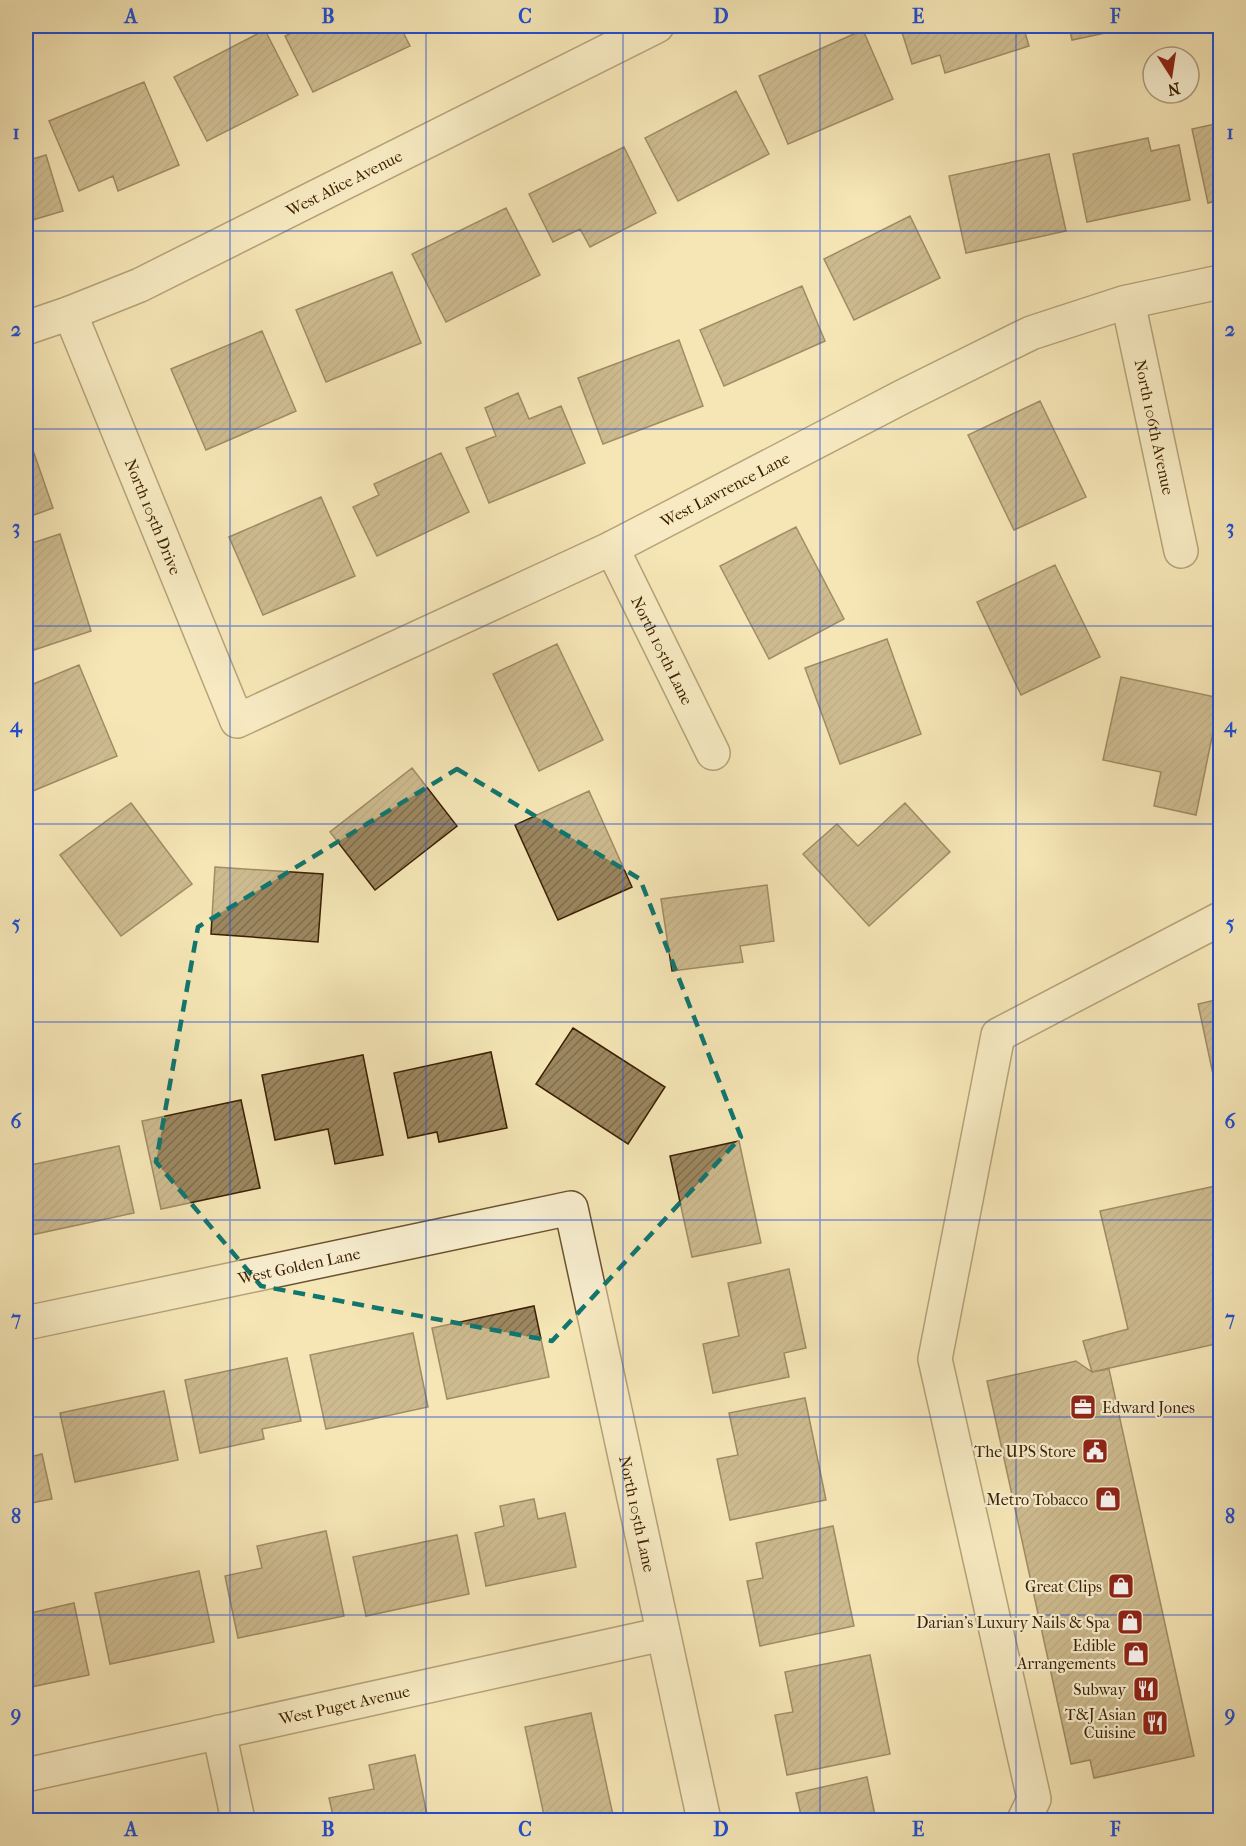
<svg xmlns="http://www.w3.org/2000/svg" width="1246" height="1846" font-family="'IM FELL French Canon',serif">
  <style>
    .building { fill: url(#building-hatch); stroke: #3c2002; stroke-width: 1.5 }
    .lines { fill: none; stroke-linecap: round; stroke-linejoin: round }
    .minor-casing { stroke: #6a522f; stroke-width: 36 }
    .minor { stroke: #f8efd0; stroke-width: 33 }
    .marked { fill: none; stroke: #0f766e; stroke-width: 4.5; stroke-dasharray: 12 8; stroke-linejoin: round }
    .grid { fill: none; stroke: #1d4ed8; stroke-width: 1.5; stroke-opacity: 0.55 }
    .labels { text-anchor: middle; stroke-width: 4.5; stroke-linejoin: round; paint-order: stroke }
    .street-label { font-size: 16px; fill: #3c2002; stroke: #f8efd0 }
    .poi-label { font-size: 16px; fill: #3c2002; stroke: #f8efd0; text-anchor: end }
    .neatline { fill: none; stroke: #1d4ed8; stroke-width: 2 }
    .grid-label { font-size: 20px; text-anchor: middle; font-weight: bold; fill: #1d4ed8 }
  </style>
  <defs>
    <pattern id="building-hatch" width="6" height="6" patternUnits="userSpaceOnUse" patternTransform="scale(1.5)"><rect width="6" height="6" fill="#9c8760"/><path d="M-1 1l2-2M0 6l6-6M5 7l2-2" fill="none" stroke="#806e4d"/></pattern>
  </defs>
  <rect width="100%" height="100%" fill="#f5e6b6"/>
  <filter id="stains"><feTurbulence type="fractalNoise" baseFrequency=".00333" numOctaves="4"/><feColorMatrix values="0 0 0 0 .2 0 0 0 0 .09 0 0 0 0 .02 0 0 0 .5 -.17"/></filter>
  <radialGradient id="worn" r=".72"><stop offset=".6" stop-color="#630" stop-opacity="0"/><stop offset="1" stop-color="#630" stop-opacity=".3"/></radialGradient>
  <!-- building -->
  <path class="building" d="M 306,26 L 400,26 L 410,46 L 313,92 L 285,36 Z
    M 900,26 L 1023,26 L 1029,46 L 945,73 L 940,55 L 912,64 Z
    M 1069,26 L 1138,26 L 1072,40 Z
    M 265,30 L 298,95 L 207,141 L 174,77 Z
    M 863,30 L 893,99 L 788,144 L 759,76 Z
    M 144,82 L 179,165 L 118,191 L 113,176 L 79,191 L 49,121 Z
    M 736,91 L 769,154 L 678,201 L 645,138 Z
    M 1220,123 L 1220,200 L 1208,203 L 1192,129 Z
    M 1148,138 L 1151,151 L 1179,145 L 1190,200 L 1087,222 L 1073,154 Z
    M 624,147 L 656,213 L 590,247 L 580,229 L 553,242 L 529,194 Z
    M 1049,154 L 1066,231 L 966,253 L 949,176 Z
    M 46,155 L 63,211 L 26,222 L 26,161 Z
    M 506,208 L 540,275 L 446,322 L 412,254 Z
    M 910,216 L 940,278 L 854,320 L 824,259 Z
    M 392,272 L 421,343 L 326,382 L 296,310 Z
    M 802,286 L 825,341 L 724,386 L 700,330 Z
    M 262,331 L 296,411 L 206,450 L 171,369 Z
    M 679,340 L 703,406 L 603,444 L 578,378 Z
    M 518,393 L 529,419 L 561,406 L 585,463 L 489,503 L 466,448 L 496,436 L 485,408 Z
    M 1040,401 L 1086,497 L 1014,530 L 968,435 Z
    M 26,430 L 53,508 L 26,518 Z
    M 441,453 L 469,512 L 377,556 L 353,507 L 379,495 L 374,484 Z
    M 321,497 L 355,576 L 263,615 L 229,537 Z
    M 796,527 L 844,619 L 769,659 L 720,566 Z
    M 60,534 L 91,631 L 34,650 L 26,624 L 26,545 Z
    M 1055,565 L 1100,657 L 1021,695 L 977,602 Z
    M 887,639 L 921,734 L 840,764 L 805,668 Z
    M 557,644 L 603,740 L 539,771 L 493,674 Z
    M 79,665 L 117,756 L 33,791 L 26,773 L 26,687 Z
    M 1121,677 L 1220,698 L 1196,815 L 1154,806 L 1161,772 L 1103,760 Z
    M 412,768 L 457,826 L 375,890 L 330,832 Z
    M 589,791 L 632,887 L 558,920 L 515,825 Z
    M 131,803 L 192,884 L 121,936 L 60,855 Z
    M 905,803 L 950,852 L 869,926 L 803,854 L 837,824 L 858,846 Z
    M 215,867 L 323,874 L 318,942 L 211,934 Z
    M 767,885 L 774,941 L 740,946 L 743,962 L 672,971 L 661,899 Z
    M 1220,999 L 1220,1107 L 1198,1004 Z
    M 573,1028 L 665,1087 L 628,1144 L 536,1084 Z
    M 491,1052 L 507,1128 L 439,1142 L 437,1132 L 408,1138 L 394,1073 Z
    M 363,1055 L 383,1155 L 335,1164 L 328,1129 L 275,1140 L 262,1075 Z
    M 241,1100 L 260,1188 L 161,1209 L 142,1121 Z
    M 739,1141 L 761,1243 L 692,1257 L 670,1156 Z
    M 119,1146 L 134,1213 L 31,1235 L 26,1208 L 26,1166 Z
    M 1220,1185 L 1220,1343 L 1092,1372 L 1083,1341 L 1128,1329 L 1100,1211 Z
    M 789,1269 L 806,1348 L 784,1353 L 789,1377 L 713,1393 L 703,1344 L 739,1336 L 728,1283 Z
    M 534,1306 L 549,1377 L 447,1399 L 432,1328 Z
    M 413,1333 L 428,1407 L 326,1429 L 310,1355 Z
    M 287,1358 L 301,1421 L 262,1429 L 264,1439 L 200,1453 L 185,1380 Z
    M 1076,1361 L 1092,1372 L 1109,1369 L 1194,1756 L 1094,1778 L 1090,1760 L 1071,1764 L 987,1381 Z
    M 164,1391 L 178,1460 L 75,1482 L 60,1413 Z
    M 805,1398 L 826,1500 L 730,1520 L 717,1459 L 738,1455 L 729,1413 Z
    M 42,1454 L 52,1499 L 26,1504 L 26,1458 Z
    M 534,1499 L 538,1519 L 565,1513 L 576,1567 L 486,1586 L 475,1533 L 504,1526 L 500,1506 Z
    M 833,1526 L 854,1626 L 760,1646 L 747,1581 L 763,1578 L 756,1543 Z
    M 326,1531 L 344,1616 L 238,1638 L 225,1576 L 262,1568 L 257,1546 Z
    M 457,1535 L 469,1594 L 366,1616 L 353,1557 Z
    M 199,1571 L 214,1642 L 110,1664 L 95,1593 Z
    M 74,1603 L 89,1675 L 26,1688 L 26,1614 Z
    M 870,1655 L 890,1754 L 787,1775 L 775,1715 L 793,1712 L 785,1672 Z
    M 591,1713 L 614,1820 L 545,1820 L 525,1727 Z
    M 415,1755 L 428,1820 L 334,1820 L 329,1798 L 374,1789 L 369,1765 Z
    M 867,1777 L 876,1820 L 802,1820 L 796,1793 Z
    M 141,1815 L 143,1820 L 115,1820 Z"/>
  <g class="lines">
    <defs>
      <g id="minor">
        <path id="s1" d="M 1128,302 L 1181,551"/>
        <path id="s2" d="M 70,313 L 237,721 L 612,548 L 904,396 L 1031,333 L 1123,303 L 1220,282"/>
        <path id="s3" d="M 26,328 L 70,313 L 140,285 L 657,26"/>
        <path id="s4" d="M 612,548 L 713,753"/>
        <path id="s5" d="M 26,1323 L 571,1208 L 704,1820"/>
        <path d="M 219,1732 L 238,1820"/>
        <path id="s6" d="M 26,1775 L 663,1634"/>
        <path d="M 1024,1820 L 1034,1799 L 935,1359 L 998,1035 L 1220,919"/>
      </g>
    </defs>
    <!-- minor casing -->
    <use href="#minor" class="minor-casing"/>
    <!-- minor -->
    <use href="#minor" class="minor"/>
  </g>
  <!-- marked area -->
  <path d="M0 0H1246V1846H0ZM 457,769 L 640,879 L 741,1137 L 552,1341 L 261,1286 L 156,1162 L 198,927 Z" fill="#f5e6b6" fill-opacity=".55" fill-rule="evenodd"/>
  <path class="marked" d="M 457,769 L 640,879 L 741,1137 L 552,1341 L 261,1286 L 156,1162 L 198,927 Z"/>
  <!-- grid -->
  <path class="grid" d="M 230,26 L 230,1820M 426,26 L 426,1820M 623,26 L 623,1820M 820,26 L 820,1820M 1016,26 L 1016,1820M 26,231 L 1220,231M 26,429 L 1220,429M 26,626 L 1220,626M 26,824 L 1220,824M 26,1022 L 1220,1022M 26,1220 L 1220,1220M 26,1417 L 1220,1417M 26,1615 L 1220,1615"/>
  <!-- icons -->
  <defs>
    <symbol id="office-square" viewBox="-11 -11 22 22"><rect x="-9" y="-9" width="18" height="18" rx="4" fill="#8f2418" stroke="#f8efd0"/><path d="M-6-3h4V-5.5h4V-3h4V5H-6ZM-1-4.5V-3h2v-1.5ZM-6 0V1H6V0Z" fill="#fff"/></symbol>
    <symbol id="civic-square" viewBox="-11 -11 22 22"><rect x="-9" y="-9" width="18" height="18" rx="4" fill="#8f2418" stroke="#f8efd0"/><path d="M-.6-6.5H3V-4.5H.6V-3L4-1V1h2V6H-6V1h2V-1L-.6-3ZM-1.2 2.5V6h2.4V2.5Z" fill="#fff"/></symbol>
    <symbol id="shop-square" viewBox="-11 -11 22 22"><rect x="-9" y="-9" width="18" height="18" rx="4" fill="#8f2418" stroke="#f8efd0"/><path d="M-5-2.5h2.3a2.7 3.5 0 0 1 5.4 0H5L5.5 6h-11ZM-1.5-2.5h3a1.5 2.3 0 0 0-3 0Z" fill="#fff"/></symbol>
    <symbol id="restaurant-square" viewBox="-11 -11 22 22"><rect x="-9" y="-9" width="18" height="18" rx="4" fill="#8f2418" stroke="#f8efd0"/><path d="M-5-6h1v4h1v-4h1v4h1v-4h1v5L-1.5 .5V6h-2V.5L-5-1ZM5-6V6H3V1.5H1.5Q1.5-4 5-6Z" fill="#fff"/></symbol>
  </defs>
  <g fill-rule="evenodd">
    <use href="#office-square" x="1068" y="1392" width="30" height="30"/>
    <use href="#civic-square" x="1080" y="1436" width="30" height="30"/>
    <use href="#shop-square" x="1093" y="1484" width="30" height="30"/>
    <use href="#shop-square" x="1106" y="1571" width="30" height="30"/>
    <use href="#shop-square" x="1115" y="1607" width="30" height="30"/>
    <use href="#shop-square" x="1121" y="1639" width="30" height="30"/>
    <use href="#restaurant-square" x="1131" y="1674" width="30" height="30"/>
    <use href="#restaurant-square" x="1140" y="1708" width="30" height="30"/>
  </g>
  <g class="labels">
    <!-- street labels -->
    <g class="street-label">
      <text dy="6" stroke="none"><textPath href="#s3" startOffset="350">West Alice Avenue</textPath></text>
      <text dy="6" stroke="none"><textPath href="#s1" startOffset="128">North 106th Avenue</textPath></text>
      <text dy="6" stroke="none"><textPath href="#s2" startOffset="981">West Lawrence Lane</textPath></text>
      <text dy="6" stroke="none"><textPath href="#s2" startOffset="220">North 105th Drive</textPath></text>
      <text dy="6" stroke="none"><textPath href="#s4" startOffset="114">North 105th Lane</textPath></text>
      <text dy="6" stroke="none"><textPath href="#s5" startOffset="279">West Golden Lane</textPath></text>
      <text dy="6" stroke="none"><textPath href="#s5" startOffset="870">North 105th Lane</textPath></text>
      <text dy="6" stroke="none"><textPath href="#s6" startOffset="326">West Puget Avenue</textPath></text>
    </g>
    <!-- poi labels -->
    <g class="poi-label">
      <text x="1102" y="1413" text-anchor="start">Edward Jones</text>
      <text x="1076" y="1457">The UPS Store</text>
      <text x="1088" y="1505">Metro Tobacco</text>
      <text x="1102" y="1592">Great Clips</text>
      <text x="1110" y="1628">Darian's Luxury Nails &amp; Spa</text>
      <text x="1116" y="1651">Edible<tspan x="1116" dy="18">Arrangements</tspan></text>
      <text x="1126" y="1695">Subway</text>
      <text x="1136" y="1720">T&amp;J Asian<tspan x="1136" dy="18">Cuisine</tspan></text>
    </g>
  </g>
  <!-- margin -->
  <rect width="1246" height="1846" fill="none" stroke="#f5e6b6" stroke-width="66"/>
  <!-- north arrow -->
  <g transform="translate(1171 75) rotate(168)"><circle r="28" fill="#f8efd0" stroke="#ad9c7e" stroke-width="1.5"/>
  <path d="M0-4.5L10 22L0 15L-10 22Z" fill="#8f2418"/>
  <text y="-9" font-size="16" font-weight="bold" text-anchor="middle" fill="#3c2002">N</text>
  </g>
  <rect x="33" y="33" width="1180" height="1780" class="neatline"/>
  <g class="grid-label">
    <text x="131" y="23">A</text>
    <text x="328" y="23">B</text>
    <text x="525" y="23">C</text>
    <text x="721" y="23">D</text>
    <text x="918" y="23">E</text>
    <text x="1115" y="23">F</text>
    <text x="16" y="139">1</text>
    <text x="1230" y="139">1</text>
    <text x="16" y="336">2</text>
    <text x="1230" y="336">2</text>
    <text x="16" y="534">3</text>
    <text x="1230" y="534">3</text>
    <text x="16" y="732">4</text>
    <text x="1230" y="732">4</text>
    <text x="16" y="930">5</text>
    <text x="1230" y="930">5</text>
    <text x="16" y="1128">6</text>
    <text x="1230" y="1128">6</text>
    <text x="16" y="1325">7</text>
    <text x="1230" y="1325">7</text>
    <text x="16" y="1523">8</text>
    <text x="1230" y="1523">8</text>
    <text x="16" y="1721">9</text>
    <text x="1230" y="1721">9</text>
    <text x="131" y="1836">A</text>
    <text x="328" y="1836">B</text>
    <text x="525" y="1836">C</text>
    <text x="721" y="1836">D</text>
    <text x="918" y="1836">E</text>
    <text x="1115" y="1836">F</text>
  </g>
  <rect width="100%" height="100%" filter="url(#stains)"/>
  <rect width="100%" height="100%" fill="url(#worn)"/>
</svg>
